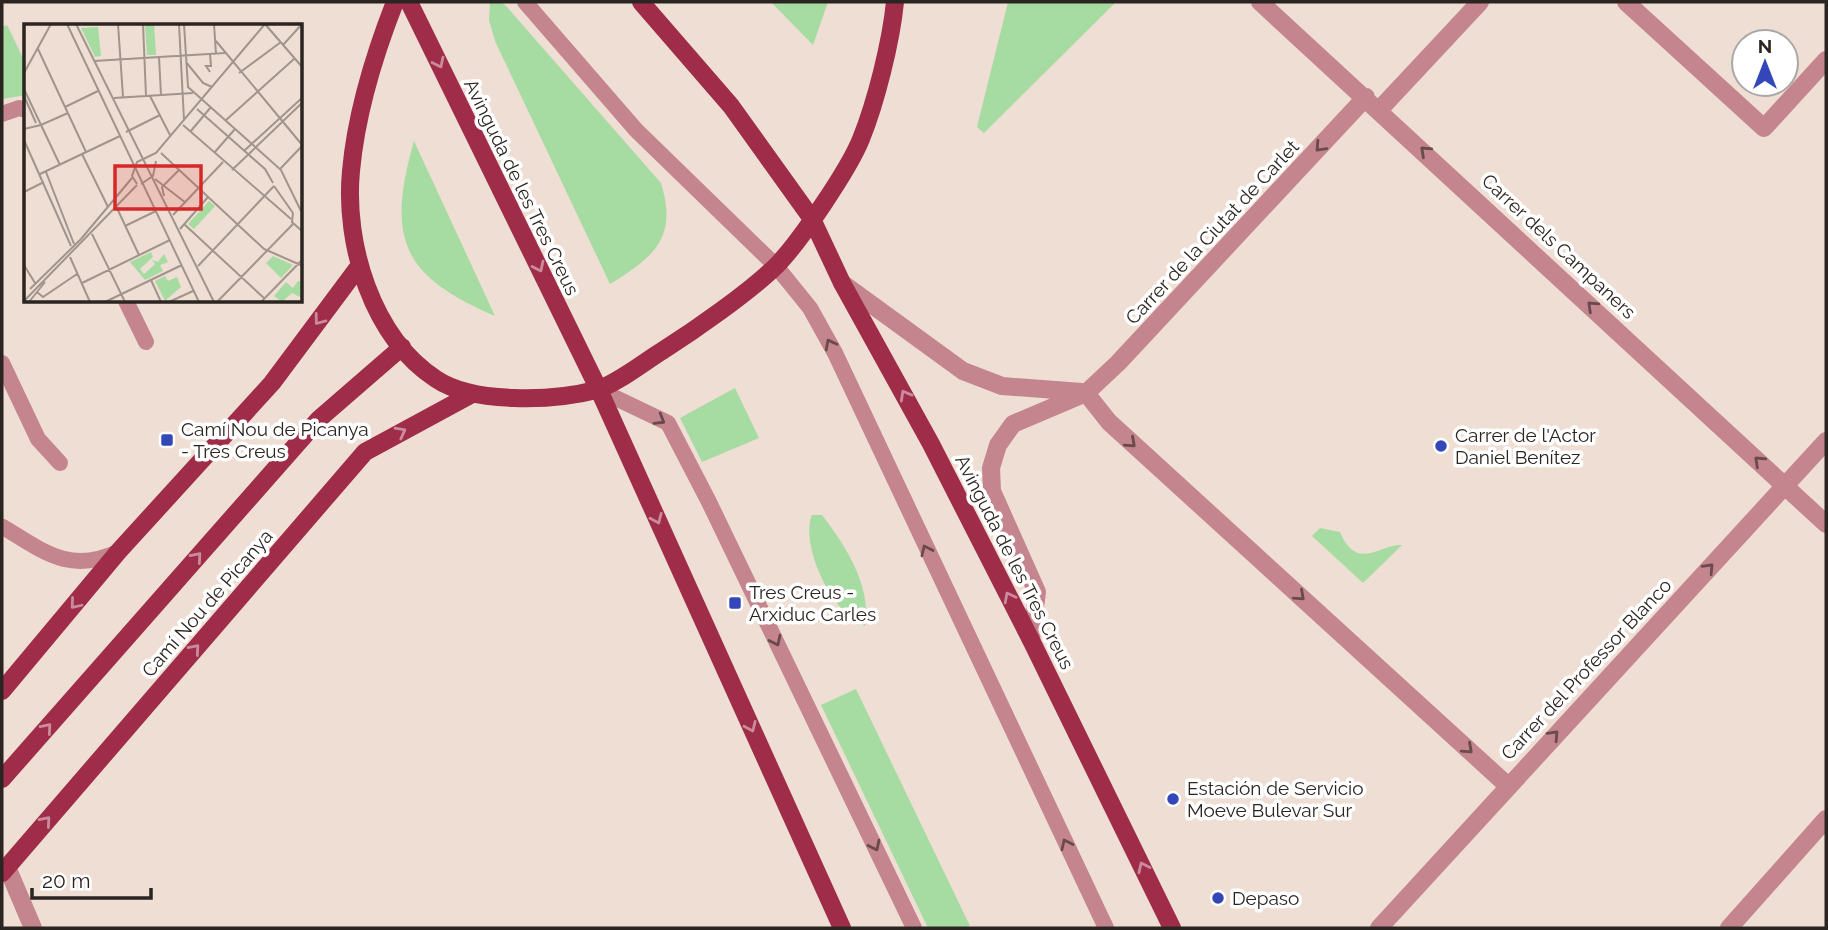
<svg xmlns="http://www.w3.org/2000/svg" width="1828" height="930" font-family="Raleway,sans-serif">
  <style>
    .green { fill: #a6dba2 }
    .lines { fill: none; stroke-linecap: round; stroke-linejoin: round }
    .lane { stroke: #c5858e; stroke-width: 16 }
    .street { stroke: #c5858e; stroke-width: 18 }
    .primary { stroke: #9f2c49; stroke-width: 18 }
    .oneway { stroke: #ca8b9b }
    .oneway2 { stroke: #694b4d }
    .poi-dot { fill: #3447b9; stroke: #fff; stroke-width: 2.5 }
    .labels { text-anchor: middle; stroke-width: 7; stroke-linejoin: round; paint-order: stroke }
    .street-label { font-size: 19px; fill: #2b2521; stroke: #fff }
    .poi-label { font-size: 19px; fill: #2b2521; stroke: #fff; text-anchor: start }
    .inset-road { fill: none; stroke: #a1948c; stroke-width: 2 }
    .view { fill: #d62828; fill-opacity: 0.15; stroke: #d62828; stroke-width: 3.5 }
    .inset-edge { fill: none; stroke: #2b2521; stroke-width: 3.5 }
  </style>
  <rect width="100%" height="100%" fill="#efded3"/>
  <!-- green -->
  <path class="green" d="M 490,2 L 501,2 L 506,6 L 661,183 C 678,238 654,257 610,284 L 495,41 L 489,20 Z
    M 771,2 L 828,2 L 813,45 Z
    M 1008,2 L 1116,2 L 984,133 L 977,127 Z
    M 7,25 L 26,64 L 26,95 L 2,99 L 2,27 Z
    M 414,141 L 495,316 C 402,276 386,239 414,141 Z
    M 735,388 L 759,438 L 702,462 L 680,418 Z
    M 812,515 L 822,515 C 845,545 872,586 865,626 C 834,617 799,545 812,515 Z
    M 1320,528 L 1340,532 C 1357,573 1381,543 1402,545 L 1363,583 L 1312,536 Z
    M 856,689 L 970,926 L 964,928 L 928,928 L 821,705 Z"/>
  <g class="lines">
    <!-- lane -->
    <path class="lane" d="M 525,2 L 636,130 L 776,266 L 810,308 L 835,353 L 1106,928
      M 2,114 L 19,108 L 26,110
      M 126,301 L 146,342
      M 2,363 L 38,439 L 60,463
      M 599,390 L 668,423 L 709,502 L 914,928
      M 3,527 C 44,552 70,574 118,552"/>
    <!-- street -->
    <path class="street" d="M 1260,2 L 1826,524
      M 1626,2 L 1764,128 L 1826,60
      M 1380,109 L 1480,2
      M 842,283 L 963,371 L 1002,386 L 1082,392
      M 1086,393 L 1109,422 L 1507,785
      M 1031,640 L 1037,592 L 992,491 L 991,468 L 998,445 L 1013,424 L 1086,393 L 1118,363 L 1366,97
      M 7,867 L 33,928
      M 1379,928 L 1826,441
      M 1729,928 L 1826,819"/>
    <!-- primary -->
    <path class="primary" d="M 395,2 C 375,53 356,116 351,171 C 344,244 372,337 436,379 C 473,404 554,401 596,390 C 615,385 644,362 662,351 C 695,330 748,293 776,266 C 799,243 849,169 861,139 C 876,102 891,42 895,2
      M 409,2 L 599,390 L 842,928
      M 641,2 L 731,106 L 812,219 L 842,283 L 931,444 L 1031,640 L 1172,928
      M 2,691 L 118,552 L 272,383 L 360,265
      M 2,779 L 319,419 L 402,347
      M 2,873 L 365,452 L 472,394"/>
  </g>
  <!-- one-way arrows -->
  <defs><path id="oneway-chevron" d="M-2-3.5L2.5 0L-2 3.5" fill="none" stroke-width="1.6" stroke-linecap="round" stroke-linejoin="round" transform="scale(1.75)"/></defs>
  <g class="oneway">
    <use href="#oneway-chevron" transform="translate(439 63) rotate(64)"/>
    <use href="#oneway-chevron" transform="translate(539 267) rotate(64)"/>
    <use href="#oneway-chevron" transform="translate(319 320) rotate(127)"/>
    <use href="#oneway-chevron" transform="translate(905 395) rotate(-119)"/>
    <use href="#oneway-chevron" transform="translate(401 432) rotate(-28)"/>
    <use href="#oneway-chevron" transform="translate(657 519) rotate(66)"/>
    <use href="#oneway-chevron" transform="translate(197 557) rotate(-49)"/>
    <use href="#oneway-chevron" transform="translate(1009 597) rotate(-117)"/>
    <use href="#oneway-chevron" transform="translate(75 604) rotate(130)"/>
    <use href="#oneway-chevron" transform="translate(195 649) rotate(-49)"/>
    <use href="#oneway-chevron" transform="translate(751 727) rotate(66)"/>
    <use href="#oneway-chevron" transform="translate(47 728) rotate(-49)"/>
    <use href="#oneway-chevron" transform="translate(46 821) rotate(-49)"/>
    <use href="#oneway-chevron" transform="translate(1143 867) rotate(-115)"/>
  </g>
  <g class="oneway2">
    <use href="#oneway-chevron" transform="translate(1320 147) rotate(133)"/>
    <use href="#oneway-chevron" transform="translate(1425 151) rotate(-137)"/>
    <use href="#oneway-chevron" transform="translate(1592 306) rotate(-137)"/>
    <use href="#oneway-chevron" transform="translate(830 344) rotate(-118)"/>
    <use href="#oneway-chevron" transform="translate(660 420) rotate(31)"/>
    <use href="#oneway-chevron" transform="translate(1131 443) rotate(42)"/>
    <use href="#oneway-chevron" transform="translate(1759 461) rotate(-137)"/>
    <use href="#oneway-chevron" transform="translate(926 550) rotate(-115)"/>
    <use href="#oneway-chevron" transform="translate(1709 568) rotate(-47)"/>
    <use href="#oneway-chevron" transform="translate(1300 596) rotate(42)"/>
    <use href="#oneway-chevron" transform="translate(776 641) rotate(64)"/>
    <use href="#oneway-chevron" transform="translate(1554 735) rotate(-47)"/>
    <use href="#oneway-chevron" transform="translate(1468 749) rotate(42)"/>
    <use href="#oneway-chevron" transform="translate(1066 844) rotate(-115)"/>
    <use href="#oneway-chevron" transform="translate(875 846) rotate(64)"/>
  </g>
  <!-- markers -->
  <g class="poi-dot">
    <rect x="160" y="433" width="14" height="14" rx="3.5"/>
    <circle cx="1441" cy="446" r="7"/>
    <rect x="728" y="596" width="14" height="14" rx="3.5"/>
    <circle cx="1173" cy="799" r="7"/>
    <circle cx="1218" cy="898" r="7"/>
  </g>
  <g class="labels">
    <!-- street labels -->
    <g class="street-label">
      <text transform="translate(522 187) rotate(64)" y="7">Avinguda de les Tres Creus</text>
      <text transform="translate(1212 232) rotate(-47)" y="7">Carrer de la Ciutat de Carlet</text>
      <text transform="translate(1559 246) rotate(43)" y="7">Carrer dels Campaners</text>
      <text transform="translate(1015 562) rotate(63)" y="7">Avinguda de les Tres Creus</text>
      <text transform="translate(207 603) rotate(-49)" y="7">Camí Nou de Picanya</text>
      <text transform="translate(1586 669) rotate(-47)" y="7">Carrer del Professor Blanco</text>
    </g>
    <!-- poi labels -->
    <g class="poi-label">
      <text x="181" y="436">Camí Nou de Picanya<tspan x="181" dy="22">- Tres Creus</tspan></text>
      <text x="1455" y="442">Carrer de l'Actor<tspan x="1455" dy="22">Daniel Benítez</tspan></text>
      <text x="749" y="599">Tres Creus -<tspan x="749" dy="22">Arxiduc Carles</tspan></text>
      <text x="1187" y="795">Estación de Servicio<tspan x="1187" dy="22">Moeve Bulevar Sur</tspan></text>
      <text x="1232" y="905">Depaso</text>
    </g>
  </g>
  <!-- overview -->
  <g transform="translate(24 24)">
    <rect width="278" height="278" fill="#efded3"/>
    <path d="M 121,1 L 130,1 L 132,31 L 123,31 ZM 74,3 L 77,32 L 71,33 L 57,4 ZM 185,177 L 191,182 L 170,205 L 164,200 ZM 127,228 L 129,233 L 116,245 L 120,250 L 131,240 L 128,236 L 134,238 L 140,230 L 144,238 L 136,241 L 139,247 L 121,256 L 106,238 ZM 249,232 L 269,241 L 257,254 L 242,239 ZM 141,252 L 144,257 L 153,253 L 157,263 L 141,277 L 131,257 ZM 274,257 L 278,258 L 278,274 L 268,269 L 258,278 L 250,272 L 262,258 L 269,264 Z" fill="#a6dba2"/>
    <path class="inset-road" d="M 43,0 L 175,278M 52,0 L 190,278M 54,0 L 81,0M 94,0 L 99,73M 119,0 L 122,72M 155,0 L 160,96M 160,0 L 164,63 L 257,146 L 277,187M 190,0 L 192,30M 241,0 L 279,44M 192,17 L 279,122M 259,21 L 278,0M 14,25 L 62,128M 135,33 L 137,71M 70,37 L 201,29M 162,38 L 179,59 L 188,63M 186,48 L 182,42 L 187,42 L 186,30M 0,49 L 27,0M 215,49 L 257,18M 0,65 L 17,101 L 44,89M 0,72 L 12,99M 126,72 L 146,111M 90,74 L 169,69M 41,83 L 74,67M 173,85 L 241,145 L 249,159M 202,96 L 270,35M 159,101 L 267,195M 0,105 L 17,101 L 36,141M 102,108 L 136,91M 166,108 L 187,83M 0,116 L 47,222M 221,126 L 279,73M 137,129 L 240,225 L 279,242M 190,129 L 211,105M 58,130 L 84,183M 256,145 L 279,121M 208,146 L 279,78M 22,148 L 50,220M 16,150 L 96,112M 131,155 L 162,179M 113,160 L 108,152 L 113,138 L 132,129 L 241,0M 117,160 L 129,152 L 132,137M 250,162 L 269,189M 0,168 L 20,158M 140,172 L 138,163 L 155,146M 92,182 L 115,231M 269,189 L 268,198 L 279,208M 149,191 L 199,138M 160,200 L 241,275M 101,202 L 132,187M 156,205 L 184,173M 68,210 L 101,278M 46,233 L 66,278M 0,241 L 11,259M 174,242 L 250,162M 127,256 L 137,278M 58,259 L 146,216M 6,265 L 57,215 L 108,154M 13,268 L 19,273 L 53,250M 1,276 L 113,161M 5,278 L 21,258M 81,278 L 158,241M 145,278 L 169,267M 193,278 L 269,200M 237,278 L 279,235"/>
    <path class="view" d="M 91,142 L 177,142 L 177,185 L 91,185 Z"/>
    <rect width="278" height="278" class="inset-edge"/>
  </g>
  <!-- border -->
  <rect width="1828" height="930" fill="none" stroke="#2b2521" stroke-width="7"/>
  <!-- north arrow -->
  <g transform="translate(1765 63)"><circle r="33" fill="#ffffff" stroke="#aaa8a6" stroke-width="2"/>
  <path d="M0-5L12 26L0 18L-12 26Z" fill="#3447b9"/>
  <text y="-10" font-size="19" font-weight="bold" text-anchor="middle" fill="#2b2521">N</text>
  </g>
  <!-- scale -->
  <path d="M32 888v10h119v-10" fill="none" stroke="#2b2521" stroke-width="3.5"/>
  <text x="42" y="888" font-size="21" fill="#2b2521" stroke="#ffffff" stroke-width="5" paint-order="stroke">20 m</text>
</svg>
